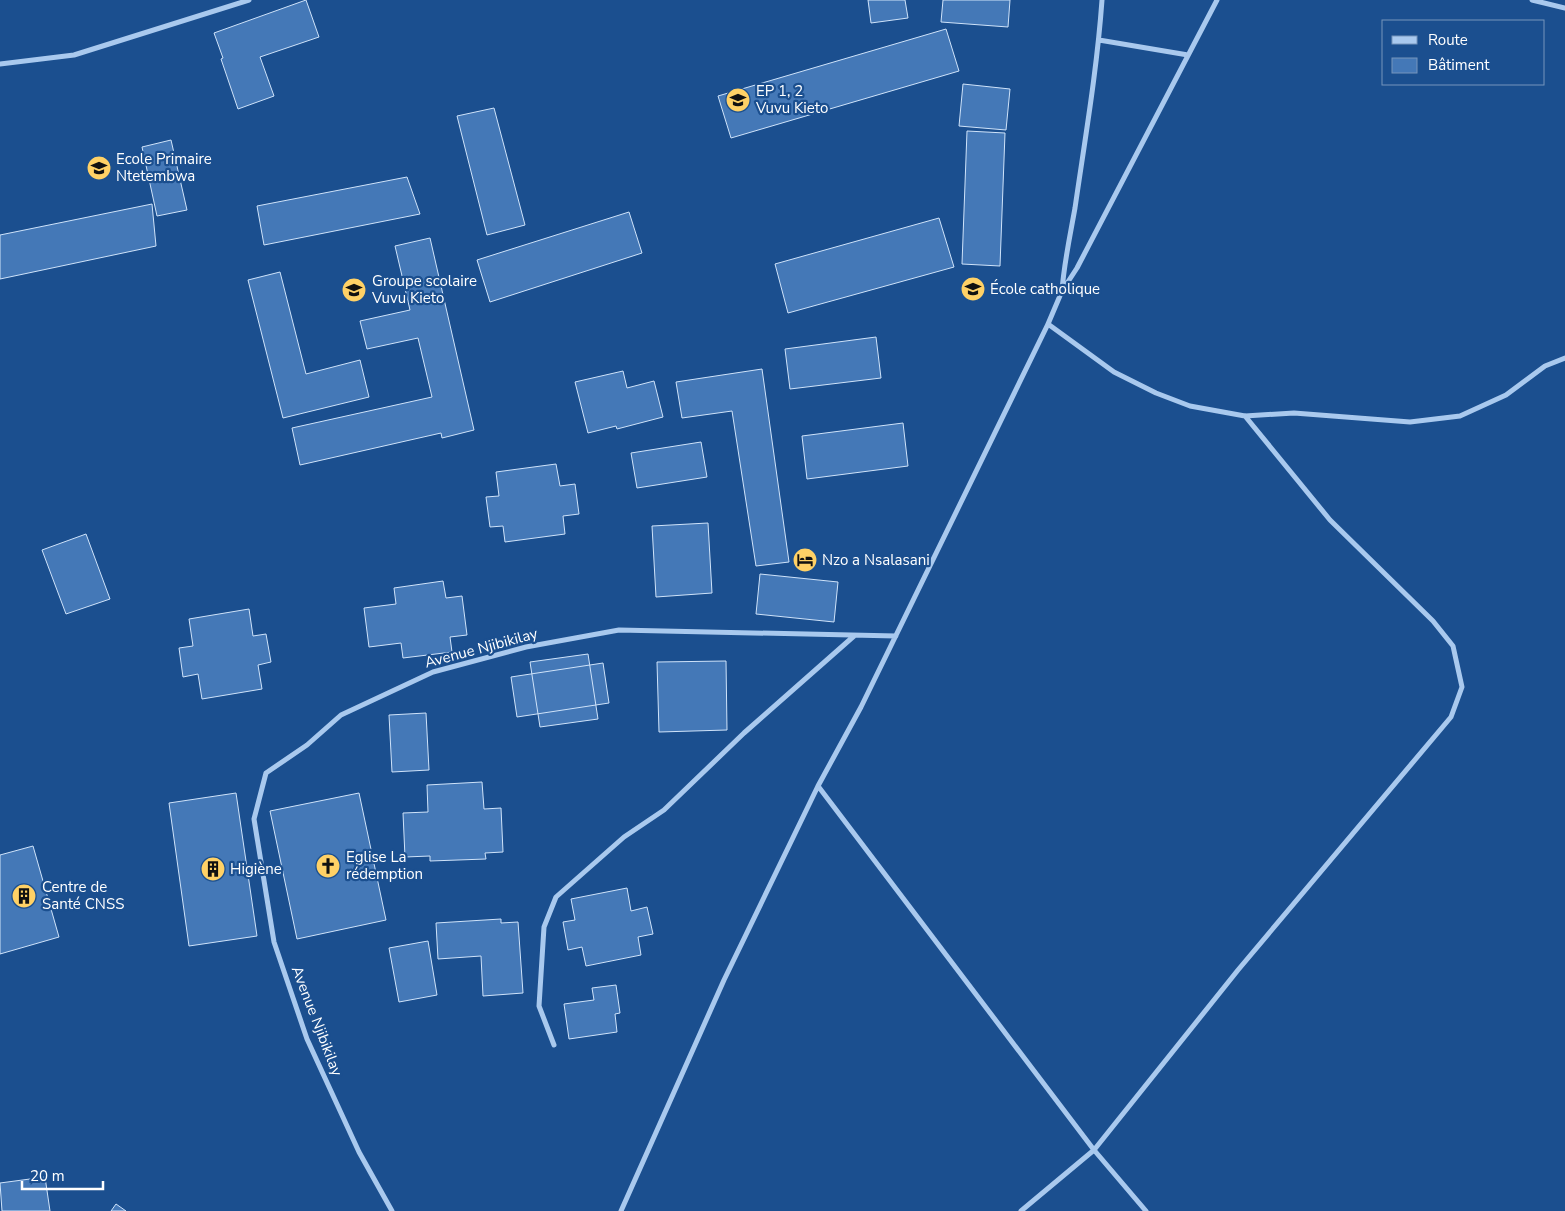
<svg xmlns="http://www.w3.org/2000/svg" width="1565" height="1211" font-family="'Nunito Sans',sans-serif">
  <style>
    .building { fill: #4478b7; stroke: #cfe3fa }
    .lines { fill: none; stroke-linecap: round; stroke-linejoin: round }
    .street { stroke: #a9c9ee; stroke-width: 5 }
    .labels { text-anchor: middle; stroke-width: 4.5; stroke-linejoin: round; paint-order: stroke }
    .poi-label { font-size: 15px; fill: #fff; stroke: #1b4f8f; text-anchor: start }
    .street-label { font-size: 15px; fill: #fff; stroke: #1b4f8f }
  </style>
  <rect width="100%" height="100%" fill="#1b4f8f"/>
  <!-- building -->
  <path class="building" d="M 306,0 L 319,37 L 260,57 L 274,96 L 238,109 L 221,59 L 223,58 L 214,33 Z
    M 868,0 L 905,0 L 908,18 L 871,23 Z
    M 943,0 L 1010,0 L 1008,27 L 941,22 Z
    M 946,29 L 959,71 L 731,138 L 718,96 Z
    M 963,84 L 1010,89 L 1006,130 L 959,126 Z
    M 494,108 L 525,225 L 487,235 L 457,116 Z
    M 967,131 L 1005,133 L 1000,266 L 962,264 Z
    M 171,140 L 187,210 L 157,216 L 142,147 Z
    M 407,177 L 420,214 L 264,245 L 257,206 Z
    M 152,204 L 156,246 L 0,279 L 0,235 Z
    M 629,212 L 642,253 L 490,302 L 477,260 Z
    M 939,218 L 954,267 L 788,313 L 775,264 Z
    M 430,238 L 474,430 L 442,438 L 441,433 L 300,465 L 292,428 L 432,397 L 418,338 L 367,349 L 360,321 L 410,310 L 395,246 Z
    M 280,272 L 306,374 L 360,360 L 369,397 L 283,418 L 248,280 Z
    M 876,337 L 881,378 L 790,389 L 785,349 Z
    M 762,369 L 789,562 L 756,566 L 732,411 L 682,418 L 676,382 Z
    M 623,371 L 627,388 L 654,381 L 663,417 L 617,429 L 616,426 L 588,433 L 575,382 Z
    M 903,423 L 908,466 L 807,479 L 802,436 Z
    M 701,442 L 707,477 L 637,488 L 631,453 Z
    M 556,464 L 560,486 L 575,484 L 579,514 L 563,516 L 565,534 L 505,542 L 503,526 L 490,527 L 486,497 L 499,496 L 496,472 Z
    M 708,523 L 712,593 L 656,597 L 652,526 Z
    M 86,534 L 110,599 L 66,614 L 42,550 Z
    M 760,574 L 838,582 L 834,622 L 756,614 Z
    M 443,581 L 446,598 L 462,596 L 467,635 L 450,637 L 452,652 L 403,658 L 401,643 L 369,647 L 364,608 L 396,604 L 394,588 Z
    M 249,609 L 253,636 L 266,634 L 271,662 L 258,665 L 262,689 L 202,699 L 198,674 L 183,677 L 179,648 L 193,646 L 189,619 Z
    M 588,654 L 598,719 L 540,727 L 530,662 Z
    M 726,661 L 727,730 L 659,732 L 657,662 Z
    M 603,663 L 609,703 L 517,717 L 511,677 Z
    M 426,713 L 429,770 L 392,772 L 389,715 Z
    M 482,782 L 484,809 L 501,808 L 503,852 L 485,853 L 486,859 L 430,861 L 430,856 L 405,857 L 403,813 L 428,812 L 427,785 Z
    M 236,793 L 257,936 L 189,946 L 169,803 Z
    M 359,793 L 386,920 L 297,939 L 270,811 Z
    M 33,846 L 59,937 L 0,954 L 0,855 Z
    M 627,888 L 631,911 L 647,907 L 653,934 L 638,937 L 641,955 L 586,966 L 582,947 L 568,950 L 563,922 L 575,920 L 571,899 Z
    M 501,919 L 501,923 L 518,922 L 523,993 L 483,996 L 481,956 L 438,959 L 436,923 Z
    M 428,941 L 437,995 L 399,1002 L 389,948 Z
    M 616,985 L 620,1013 L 615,1014 L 617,1032 L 569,1039 L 564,1004 L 594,1000 L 592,988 Z
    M 45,1177 L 50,1211 L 2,1211 L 0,1183 Z
    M 116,1204 L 126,1211 L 111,1211 Z"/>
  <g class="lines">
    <!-- street -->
    <path class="street" d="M 1532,0 L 1565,8
      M 1099,40 L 1188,55
      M 0,64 L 74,55 L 249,0
      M 1062,291 C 1064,263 1070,236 1075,208 C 1085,139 1097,70 1102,0
      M 1048,324 L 1114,372 L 1156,393 L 1190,406 L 1245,416 L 1294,413 L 1410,422 L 1460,416 L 1506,395 L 1545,366 L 1565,358
      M 818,786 L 1094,1150 L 1146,1211
      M 554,1045 L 539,1006 L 544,927 L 556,897 L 624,837 L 664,810 L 744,733 L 854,636
      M 392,1211 L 359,1152 L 307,1039 L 274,942 L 254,819 L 266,773 L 307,745 L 341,715 L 433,672 L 526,647 L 619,630 L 896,636
      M 621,1211 L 724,980 L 818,786 L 861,707 L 1048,324 L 1062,291 L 1077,268 L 1217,0
      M 1021,1211 L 1094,1150 L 1238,970 L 1451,717 L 1462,687 L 1453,646 L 1433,621 L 1330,520 L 1245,416"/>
  </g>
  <!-- icons -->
  <defs>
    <symbol id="school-disc" viewBox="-11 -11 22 22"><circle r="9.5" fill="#ffd166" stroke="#1b4f8f"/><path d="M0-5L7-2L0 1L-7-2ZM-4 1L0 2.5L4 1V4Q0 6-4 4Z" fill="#111"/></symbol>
    <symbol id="hotel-disc" viewBox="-11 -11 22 22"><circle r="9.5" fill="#ffd166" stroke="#1b4f8f"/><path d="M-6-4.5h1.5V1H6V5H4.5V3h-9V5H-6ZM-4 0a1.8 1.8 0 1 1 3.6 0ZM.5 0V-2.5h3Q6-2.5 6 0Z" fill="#111"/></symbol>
    <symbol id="church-disc" viewBox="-11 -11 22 22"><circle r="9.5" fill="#ffd166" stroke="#1b4f8f"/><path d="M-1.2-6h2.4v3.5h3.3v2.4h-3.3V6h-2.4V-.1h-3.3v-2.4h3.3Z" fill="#111"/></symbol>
    <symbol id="building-disc" viewBox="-11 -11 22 22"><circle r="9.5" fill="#ffd166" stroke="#1b4f8f"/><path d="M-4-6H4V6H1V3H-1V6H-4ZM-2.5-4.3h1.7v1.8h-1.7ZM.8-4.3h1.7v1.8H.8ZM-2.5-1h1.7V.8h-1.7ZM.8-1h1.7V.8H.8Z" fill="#111"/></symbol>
  </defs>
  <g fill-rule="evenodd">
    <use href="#school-disc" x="724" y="86" width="28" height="28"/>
    <use href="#school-disc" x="85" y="154" width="28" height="28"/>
    <use href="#school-disc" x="959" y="275" width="28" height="28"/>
    <use href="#school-disc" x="340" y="276" width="28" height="28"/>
    <use href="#hotel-disc" x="791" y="546" width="28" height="28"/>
    <use href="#church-disc" x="314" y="852" width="28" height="28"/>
    <use href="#building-disc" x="199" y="855" width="28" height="28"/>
    <use href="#building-disc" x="10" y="882" width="28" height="28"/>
  </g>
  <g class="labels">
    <!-- poi labels -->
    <g class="poi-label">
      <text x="756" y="96">EP 1, 2<tspan x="756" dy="17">Vuvu Kieto</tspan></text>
      <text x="116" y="164">Ecole Primaire<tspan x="116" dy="17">Ntetembwa</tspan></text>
      <text x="372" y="286">Groupe scolaire<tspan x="372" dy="17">Vuvu Kieto</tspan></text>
      <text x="990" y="294">École catholique</text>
      <text x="822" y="565">Nzo a Nsalasani</text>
      <text x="346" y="862">Eglise La<tspan x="346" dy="17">rédemption</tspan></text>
      <text x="230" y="874">Higiène</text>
      <text x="42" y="892">Centre de<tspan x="42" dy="17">Santé CNSS</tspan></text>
    </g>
    <!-- street labels -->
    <g class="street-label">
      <text transform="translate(481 648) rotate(-15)" y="5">Avenue Njibikilay</text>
      <text transform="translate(317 1021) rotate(69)" y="5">Avenue Njibikilay</text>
    </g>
  </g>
  <!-- legend -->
  <rect x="1382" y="20" width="162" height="65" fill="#1b4f8f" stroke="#7695bc"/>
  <rect x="1392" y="36" width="25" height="8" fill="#a9c9ee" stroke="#7695bc"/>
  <text x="1428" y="45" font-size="15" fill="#ffffff">Route</text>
  <rect x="1392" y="58" width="25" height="15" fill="#4478b7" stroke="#7695bc"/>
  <text x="1428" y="70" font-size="15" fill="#ffffff">Bâtiment</text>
  <!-- scale -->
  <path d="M22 1181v8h81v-8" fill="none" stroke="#ffffff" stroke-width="2.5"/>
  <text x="30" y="1181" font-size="15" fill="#ffffff" stroke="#1b4f8f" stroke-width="4" paint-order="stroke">20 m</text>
</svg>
